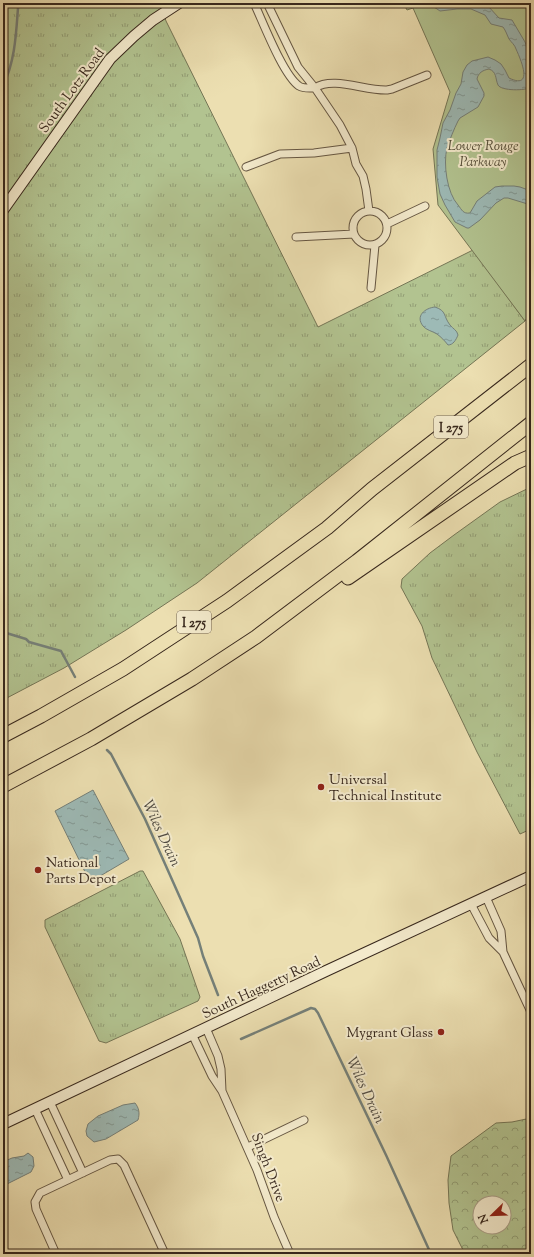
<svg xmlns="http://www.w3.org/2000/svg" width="534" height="1257" font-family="'Sorts Mill Goudy',serif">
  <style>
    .grass { fill: url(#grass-tufts); stroke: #757656 }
    .forest { fill: url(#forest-crowns); stroke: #757656; fill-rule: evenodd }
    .park { fill: #b2c390; stroke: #757656 }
    .water { fill: url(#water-ripples); stroke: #758079 }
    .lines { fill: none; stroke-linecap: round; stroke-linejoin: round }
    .stream { stroke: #758079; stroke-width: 2.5 }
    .street-casing { stroke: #655642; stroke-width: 9 }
    .secondary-casing { stroke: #38281d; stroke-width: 12 }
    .highway-casing { stroke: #38281d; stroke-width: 15 }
    .street { stroke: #f3eacc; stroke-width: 7 }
    .secondary { stroke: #f3eacc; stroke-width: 10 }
    .highway { stroke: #ecdfb1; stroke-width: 13 }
    .poi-dot { fill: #8f2418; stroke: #f3eacc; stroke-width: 1.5 }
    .labels { text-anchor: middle; stroke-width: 4; stroke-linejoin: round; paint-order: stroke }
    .shield { fill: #f3eacc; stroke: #706252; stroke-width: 1 }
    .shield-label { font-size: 13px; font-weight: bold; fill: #38281d }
    .street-label { font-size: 14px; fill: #38281d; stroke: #f3eacc }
    .park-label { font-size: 14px; font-style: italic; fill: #564f3a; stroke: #f3eacc }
    .poi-label { font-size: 14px; fill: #38281d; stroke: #f3eacc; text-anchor: start }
    .water-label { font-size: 15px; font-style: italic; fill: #514c43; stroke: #f3eacc }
  </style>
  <defs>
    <pattern id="grass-tufts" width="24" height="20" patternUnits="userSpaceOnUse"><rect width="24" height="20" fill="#b2c390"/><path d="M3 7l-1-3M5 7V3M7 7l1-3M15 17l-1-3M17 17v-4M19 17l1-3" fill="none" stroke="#929e75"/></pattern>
    <pattern id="forest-crowns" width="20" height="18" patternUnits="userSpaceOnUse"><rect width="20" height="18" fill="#b2c390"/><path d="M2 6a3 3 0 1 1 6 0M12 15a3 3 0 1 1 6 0" fill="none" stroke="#929e75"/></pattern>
    <pattern id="water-ripples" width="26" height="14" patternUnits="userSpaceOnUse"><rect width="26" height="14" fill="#9dbab6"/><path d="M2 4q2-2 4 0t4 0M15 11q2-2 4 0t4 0" fill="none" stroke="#819793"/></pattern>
  </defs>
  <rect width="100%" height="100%" fill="#ecdfb1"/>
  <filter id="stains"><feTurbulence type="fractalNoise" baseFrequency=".005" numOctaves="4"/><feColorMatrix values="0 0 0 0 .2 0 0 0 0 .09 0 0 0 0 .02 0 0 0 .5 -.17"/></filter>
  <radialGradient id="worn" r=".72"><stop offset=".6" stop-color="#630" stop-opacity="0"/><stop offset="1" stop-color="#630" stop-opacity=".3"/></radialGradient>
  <!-- grass -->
  <path class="grass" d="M 3,3 L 160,3 L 166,21 L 318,327 L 473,250 L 525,321 L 197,583 L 126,630 L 64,668 L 3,700 Z
    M 531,487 L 531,829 L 520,834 L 477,752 L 432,658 L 422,626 L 401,587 L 402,579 L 430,553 L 454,535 L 500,502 Z
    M 140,871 L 143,871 L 180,939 L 200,997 L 198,1001 L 106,1043 L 99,1041 L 45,927 L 45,920 Z"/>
  <!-- forest -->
  <path class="forest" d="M 531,1118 L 531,1254 L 465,1254 L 453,1230 L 449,1203 L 448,1180 L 451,1156 L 496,1123 L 512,1122 ZM 480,1203 L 504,1203 L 504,1227 L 480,1227 Z"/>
  <!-- park -->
  <path class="park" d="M 403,3 L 526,3 L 531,13 L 531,311 L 525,321 L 438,205 L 433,149 L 450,92 L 413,8 L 407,10 Z"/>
  <!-- water -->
  <path class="water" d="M 431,3 L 475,3 L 488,6 L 499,18 L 512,20 L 525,42 L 531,58 L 531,87 C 526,91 501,91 498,85 C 495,78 497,72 489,69 C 483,70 478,73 477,79 L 484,93 L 484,96 L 478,107 L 460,118 L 458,121 C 454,129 450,139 447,148 C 443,164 447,193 458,205 C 462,210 463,214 470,213 L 477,201 L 495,187 L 502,186 L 514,186 L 520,187 L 531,191 L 531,205 L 508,198 L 504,198 L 496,203 L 480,220 L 469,228 L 467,228 L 455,222 L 445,205 L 440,194 L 437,177 L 437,150 L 440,138 L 443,123 L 450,110 L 456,93 L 461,84 L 463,72 L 467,65 L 472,61 L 488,57 L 495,60 L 501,64 L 505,70 L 509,78 C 534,90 521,60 516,49 C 515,45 511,42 509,39 C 507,35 506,31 503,27 L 491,24 L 485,15 L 471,9 L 457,9 L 440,11 L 434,7 Z
    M 435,307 C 447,311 443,316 450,325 C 453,329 457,330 458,335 C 456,340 453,345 448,345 C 445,341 441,337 437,334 C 432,331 426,330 423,326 C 415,316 425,308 435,307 Z
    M 93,790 L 129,859 L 90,882 L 55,811 Z
    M 135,1103 C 139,1108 140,1113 138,1120 L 106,1139 L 94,1142 L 87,1136 L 86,1131 L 88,1124 L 98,1116 L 123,1105 Z
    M 28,1153 L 33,1157 L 34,1166 L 31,1172 L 3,1186 L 3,1162 L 12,1158 L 24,1156 Z"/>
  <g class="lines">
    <!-- stream -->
    <path class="stream" d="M 3,86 C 15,61 16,35 18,8 L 20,3
      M 3,632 L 26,639 L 29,642 L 61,651 L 75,677
      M 107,750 L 111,754 L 145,819 L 198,938 L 203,956 L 218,995
      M 241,1039 L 311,1008 L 315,1009 L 318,1013 L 386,1155 L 431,1254"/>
    <defs>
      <path id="street" d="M 254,3 C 263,22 283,75 299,86 C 304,89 310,88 315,88 L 298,67 L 267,3
        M 246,167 L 280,154 L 314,153 L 352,148
        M353 228a17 17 0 1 1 34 0a17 17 0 1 1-34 0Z
        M 369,211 L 366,189 L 363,176 L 356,164 L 352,148 L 340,125 L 315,88 C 333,76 365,91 387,90 L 392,89 L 427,75
        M 387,224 L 425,206
        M 296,237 L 354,234
        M 371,288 L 375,245
        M 471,904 L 489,938 L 503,952 L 501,931 L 486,897
        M 503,952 L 531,1012
        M 192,1034 L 212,1076 L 222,1091 L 221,1069 L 218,1056 L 206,1028
        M 222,1091 L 257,1170 L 274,1217 L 290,1254
        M 50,1102 L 83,1173
        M 35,1109 L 68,1180
        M 248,1147 L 304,1120
        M 56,1254 L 36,1209 L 35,1202 L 40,1193 L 110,1160 L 118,1159 L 124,1165 L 165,1254"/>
      <path id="secondary" d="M 3,210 L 110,59 L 134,36 L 153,20 L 179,3
        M 3,1124 L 326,971 L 531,876"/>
      <path id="highway" d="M 348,578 L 515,463 L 531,456
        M 3,736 L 41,716 L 123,669 L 227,601 L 327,528 L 372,489 L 531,365
        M 3,786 L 91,739 L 192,679 L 256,637 L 357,561 L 531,423"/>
    </defs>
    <!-- street casing -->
    <use href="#street" class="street-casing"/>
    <!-- secondary casing -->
    <use href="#secondary" class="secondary-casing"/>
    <!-- highway casing -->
    <use href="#highway" class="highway-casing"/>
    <!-- street -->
    <use href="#street" class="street"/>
    <!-- secondary -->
    <use href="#secondary" class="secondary"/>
    <!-- highway -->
    <use href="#highway" class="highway"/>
  </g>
  <!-- markers -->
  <g class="poi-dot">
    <circle cx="321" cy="787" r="4"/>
    <circle cx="38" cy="870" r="4"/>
    <circle cx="441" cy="1032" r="4"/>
  </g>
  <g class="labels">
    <!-- shield labels -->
    <g class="shield">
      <rect x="434" y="416" width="34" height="22" rx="3"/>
      <rect x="177" y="611" width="34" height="22" rx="3"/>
    </g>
    <g class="shield-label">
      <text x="451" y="432">I 275</text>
      <text x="194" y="627">I 275</text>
    </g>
    <!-- street labels -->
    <g class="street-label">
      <text transform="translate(71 90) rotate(-54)" y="5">South Lotz Road</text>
      <text transform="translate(261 987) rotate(-25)" y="5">South Haggerty Road</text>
      <text transform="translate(269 1167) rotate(69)" y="5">Singh Drive</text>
    </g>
    <!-- park labels -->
    <g class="park-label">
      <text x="483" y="150">Lower Rouge<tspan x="483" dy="16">Parkway</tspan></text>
    </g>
    <!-- poi labels -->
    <g class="poi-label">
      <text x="329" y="784">Universal<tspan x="329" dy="16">Technical Institute</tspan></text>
      <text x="46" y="867">National<tspan x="46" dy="16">Parts Depot</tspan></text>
      <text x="433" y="1037" text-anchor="end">Mygrant Glass</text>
    </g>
    <!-- water labels -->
    <g class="water-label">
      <text transform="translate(162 833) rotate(65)" y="5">Wiles Drain</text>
      <text transform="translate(366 1090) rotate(65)" y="5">Wiles Drain</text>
    </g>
  </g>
  <!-- margin -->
  <rect width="534" height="1257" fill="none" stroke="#ecdfb1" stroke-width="16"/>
  <rect x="4" y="4" width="526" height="1249" fill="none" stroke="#38281d" stroke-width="2"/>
  <rect x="8" y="8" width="518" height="1241" fill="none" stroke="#38281d"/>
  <!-- north arrow -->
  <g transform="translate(492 1215) rotate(247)"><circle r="19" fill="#f3eacc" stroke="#a89c86"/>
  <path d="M0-3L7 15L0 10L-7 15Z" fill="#8f2418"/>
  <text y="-6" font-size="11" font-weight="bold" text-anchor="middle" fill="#38281d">N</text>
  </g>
  <rect width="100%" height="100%" filter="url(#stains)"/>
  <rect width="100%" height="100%" fill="url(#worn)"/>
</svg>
